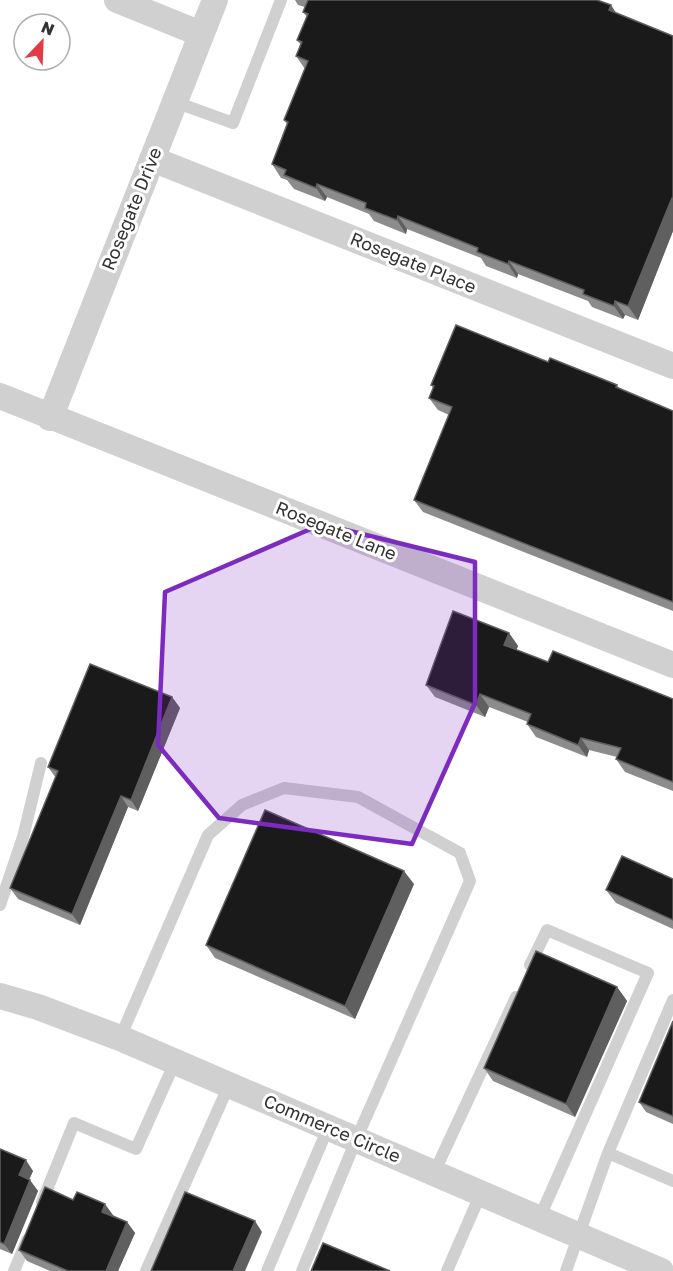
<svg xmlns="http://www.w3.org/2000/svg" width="673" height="1271" font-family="'Golos Text',sans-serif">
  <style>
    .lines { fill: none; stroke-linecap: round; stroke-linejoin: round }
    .service { stroke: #d0d0d0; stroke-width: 12 }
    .minor { stroke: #d0d0d0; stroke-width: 26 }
    .wall { fill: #8c8c8c }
    .shaded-wall { fill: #5f5f5f }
    .building { fill: #1a1a1a; stroke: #5f5f5f; stroke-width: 1.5 }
    .marked { fill: #7b2cbf; fill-opacity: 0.2; stroke: #7b2cbf; stroke-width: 4.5; stroke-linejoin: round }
    .labels { text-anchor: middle; stroke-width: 6; stroke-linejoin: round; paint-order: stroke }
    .street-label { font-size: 18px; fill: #333; stroke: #fff }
  </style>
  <rect width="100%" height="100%" fill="#fff"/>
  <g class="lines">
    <!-- service -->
    <path class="service" d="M 175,102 L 233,123 L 281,0
      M 0,905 L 23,837 L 41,763
      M 530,965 L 547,930 L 648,973 L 539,1219
      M 120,1038 L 208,835 L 242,805 L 284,788 L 358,797 L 460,853 L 470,881 L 356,1140 L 302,1271
      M 608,1153 L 673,1181
      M 434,1173 L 516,997
      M 42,1202 L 74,1123 L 136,1149 L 175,1062
      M 14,1271 L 27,1240
      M 146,1271 L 229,1085
      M 267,1271 L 328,1128
      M 447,1271 L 481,1193
      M 566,1271 L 608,1153 L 673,1000"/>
    <!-- minor -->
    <path class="minor" d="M 117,0 L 201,34
      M 152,159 L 673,366
      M 0,396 L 673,665
      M 50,418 L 215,0
      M 0,996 L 38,1007 L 120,1038 L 661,1271"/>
  </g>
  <!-- wall -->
  <path class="wall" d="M 295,0 L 597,0 L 616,13 L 673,36 L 673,231 L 638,320 L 625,315 L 623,319 L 592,307 L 588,301 L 518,274 L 517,278 L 486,266 L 481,258 L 407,229 L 406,234 L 374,221 L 369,214 L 327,197 L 325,201 L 294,189 L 287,180 L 281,178 L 272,164 L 287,124 L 284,120 L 305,69 L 296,56 L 300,44 L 297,40 L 307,17 L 303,12 L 305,7 L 298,5 Z
    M 548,362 L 617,385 L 620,389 L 673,411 L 673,611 L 423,512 L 414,500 L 449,415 L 438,410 L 429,398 L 433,388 L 431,385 Z
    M 509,633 L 518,646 L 516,650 L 548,662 L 673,699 L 673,791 L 625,772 L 616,759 L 617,757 L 589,750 L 587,757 L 536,737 L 527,724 L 528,722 L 489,707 L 485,717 L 435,697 L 426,685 Z
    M 172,697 L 180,708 L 138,811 L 128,807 L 80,925 L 18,899 L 10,888 L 56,778 L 48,767 Z
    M 673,879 L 673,929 L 616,903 L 606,890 Z
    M 414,884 L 355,1019 L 215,958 L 206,945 Z
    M 617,987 L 627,1001 L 575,1117 L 493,1081 L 484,1068 Z
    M 673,1021 L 673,1124 L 646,1112 L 639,1102 Z
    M 0,1149 L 33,1171 L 29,1180 L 38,1191 L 12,1254 L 0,1249 Z
    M 73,1200 L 113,1215 L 127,1222 L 135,1233 L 118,1271 L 50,1271 L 27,1261 L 19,1250 Z"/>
  <!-- shaded-wall -->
  <path class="shaded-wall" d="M 611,5 L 620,19 L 609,10 Z
    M 317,184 L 327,197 L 325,201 L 316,188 Z
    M 672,198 L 673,200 L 673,231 L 638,320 L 628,306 Z
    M 398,216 L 407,229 L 406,234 L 397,220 Z
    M 509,261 L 518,274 L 517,278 L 508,264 Z
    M 615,301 L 625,315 L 623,319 L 614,306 Z
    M 509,633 L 518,646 L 513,658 L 504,645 Z
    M 480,694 L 489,707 L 485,717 L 476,705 Z
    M 172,697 L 180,708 L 138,811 L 131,800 Z
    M 581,738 L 589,750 L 587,757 L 578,745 Z
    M 121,796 L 128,807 L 80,925 L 72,914 Z
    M 404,871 L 414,884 L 355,1019 L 345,1006 Z
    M 617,987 L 627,1001 L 575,1117 L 566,1104 Z
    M 26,1160 L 33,1171 L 26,1186 L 19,1175 Z
    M 30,1180 L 38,1191 L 12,1254 L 4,1244 Z
    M 105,1204 L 113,1215 L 110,1222 L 102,1212 Z
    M 255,1221 L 262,1232 L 245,1271 L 233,1271 Z
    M 127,1222 L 135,1233 L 118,1271 L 106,1271 Z"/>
  <!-- building -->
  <path class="building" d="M 308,0 L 597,0 L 611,5 L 609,10 L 673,36 L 673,198 L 672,198 L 628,306 L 615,301 L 614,306 L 583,294 L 584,290 L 509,261 L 508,264 L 477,252 L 478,248 L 398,216 L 397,220 L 365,208 L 366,203 L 317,184 L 316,188 L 284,175 L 286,170 L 272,164 L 288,122 L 284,120 L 308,61 L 296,56 L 302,42 L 297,40 L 308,14 L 303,12 Z
    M 456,325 L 548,362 L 550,358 L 617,385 L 616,387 L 673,411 L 673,602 L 414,500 L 452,407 L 429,398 L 434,386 L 431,385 Z
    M 453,611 L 509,633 L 504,645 L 548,662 L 553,651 L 673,699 L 673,782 L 616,759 L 621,748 L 581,738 L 578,745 L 527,724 L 531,714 L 480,694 L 476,705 L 426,685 Z
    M 90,664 L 172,697 L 131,800 L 121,796 L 72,914 L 10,888 L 58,771 L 48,767 Z
    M 265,810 L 404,871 L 345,1006 L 206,945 Z
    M 622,856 L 673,879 L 673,920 L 606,890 Z
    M 536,951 L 617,987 L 566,1104 L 484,1068 Z
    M 673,1021 L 673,1116 L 639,1102 Z
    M 0,1149 L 26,1160 L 19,1175 L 30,1180 L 4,1244 L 0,1242 Z
    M 45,1187 L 73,1200 L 77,1192 L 105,1204 L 102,1212 L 127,1222 L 106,1271 L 68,1271 L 19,1250 Z
    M 185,1192 L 255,1221 L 233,1271 L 151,1271 Z
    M 323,1243 L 390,1271 L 311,1271 Z"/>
  <!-- marked area -->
  <path class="marked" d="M 322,524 L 475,562 L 475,703 L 412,844 L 219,818 L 158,745 L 165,592 Z"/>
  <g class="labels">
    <!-- street labels -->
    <g class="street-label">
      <text transform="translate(132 209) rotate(-68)" y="6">Rosegate Drive</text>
      <text transform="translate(413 263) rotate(22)" y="6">Rosegate Place</text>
      <text transform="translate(336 531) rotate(22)" y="6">Rosegate Lane</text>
      <text transform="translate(332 1129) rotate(23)" y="6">Commerce Circle</text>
    </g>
  </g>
  <!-- north arrow -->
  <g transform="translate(42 42) rotate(23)"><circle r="28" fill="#ffffff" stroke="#adadad" stroke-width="1.5"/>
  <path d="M0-4.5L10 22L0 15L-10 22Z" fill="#e63946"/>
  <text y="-9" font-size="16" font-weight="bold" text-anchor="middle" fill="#333333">N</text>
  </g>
</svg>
